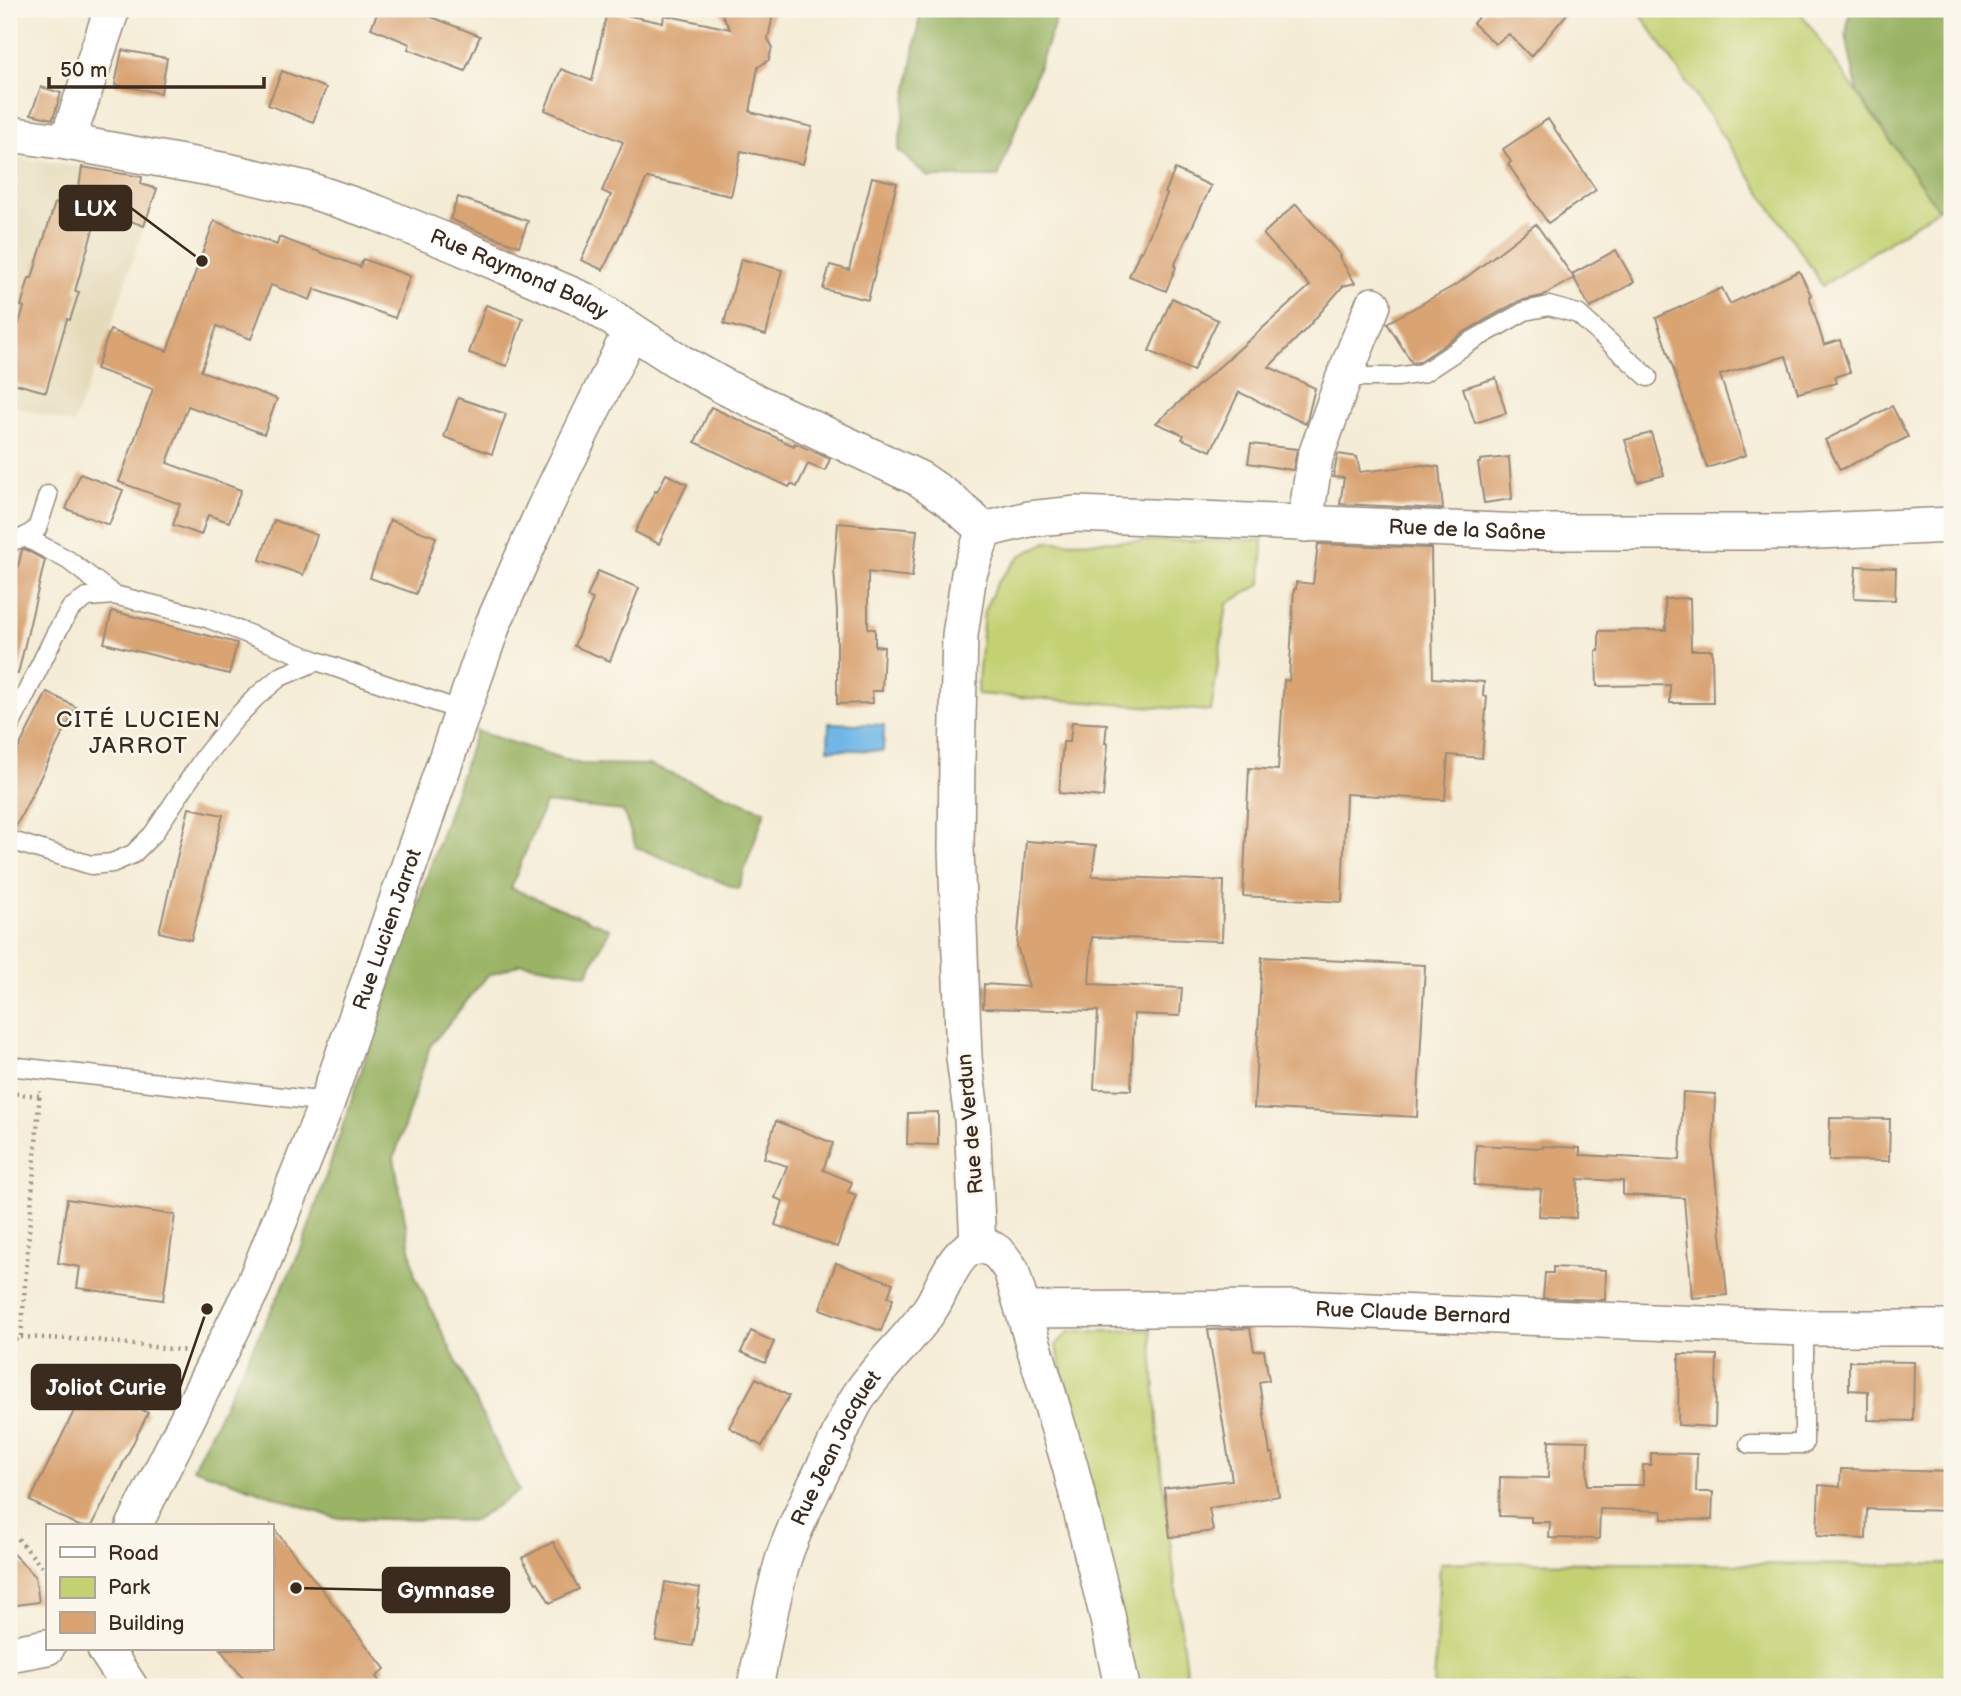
<svg xmlns="http://www.w3.org/2000/svg" width="1961" height="1696" font-family="'Balsamiq Sans',sans-serif">
  <style>
    .built { fill: #e5daba }
    .green { fill: #c3d173; stroke: #7f7e48; stroke-width: 2 }
    .forest { fill: #9ab365; stroke: #6a6e42; stroke-width: 2 }
    .water { fill: #70b7e7; stroke: #567082; stroke-width: 2 }
    .building { fill: #d9a372 }
    .lines { fill: none; stroke-linecap: round; stroke-linejoin: round }
    .service-casing { stroke: #988b7a; stroke-width: 21 }
    .minor-casing { stroke: #988b7a; stroke-width: 38 }
    .path { stroke: #988b7a; stroke-width: 4.5; stroke-dasharray: 2 5; stroke-linecap: butt }
    .service { stroke: #fff; stroke-width: 18 }
    .minor { stroke: #fff; stroke-width: 35 }
    .labels { text-anchor: middle; stroke-width: 5; stroke-linejoin: round; paint-order: stroke }
    .street-label { font-size: 21px; fill: #3b2a1e; stroke: #fbf7ec }
    .neighbourhood-label { font-size: 23px; letter-spacing: 2px; fill: #3b2a1e; stroke: #fbf7ec }
    .leader { fill: none; stroke: #3b2a1e; stroke-width: 2.5 }
    .callout-dot { fill: #3b2a1e; stroke: #fbf7ec; stroke-width: 2.5 }
    .callout { fill: #3b2a1e; stroke: #3b2a1e; stroke-width: 2.5 }
    .callout-label { font-size: 23px; text-anchor: middle; font-weight: bold; fill: #fff }
  </style>
  <rect width="100%" height="100%" fill="#fbf7ec"/>
  <filter id="ink" filterUnits="userSpaceOnUse"><feTurbulence type="fractalNoise" baseFrequency=".0143" numOctaves="2"/><feDisplacementMap in="SourceGraphic" scale="14" xChannelSelector="R" yChannelSelector="G"/><feConvolveMatrix kernelMatrix="1 2 1 2 8 2 1 2 1" color-interpolation-filters="sRGB"/></filter>
  <filter id="wash" filterUnits="userSpaceOnUse"><feTurbulence type="fractalNoise" baseFrequency=".00686" numOctaves="4" result="noise"/><feDisplacementMap in="SourceGraphic" scale="28" xChannelSelector="R" yChannelSelector="G"/><feGaussianBlur stdDeviation="1.57" result="paint"/><feColorMatrix in="noise" values="0 0 0 0 0 0 0 0 0 0 0 0 0 0 0 0 0 1.4 0 .05"/><feComposite in="paint" operator="in"/></filter>
  <g filter="url(#wash)">
    <rect width="100%" height="100%" fill="#f4ecd6"/>
    <!-- built -->
    <path class="built" d="M 9,157 L 82,167 L 78,199 L 144,226 L 110,330 L 73,424 L 9,404 L 9,222 L 16,199 L 9,195 Z"/>
    <!-- green -->
    <path class="green" d="M 1637,9 L 1798,9 L 1938,209 L 1822,286 L 1815,273 Z
      M 1263,540 L 1261,584 L 1227,604 L 1211,711 L 977,694 L 984,611 L 997,583 L 1020,556 L 1047,542 Z
      M 1151,1330 L 1159,1451 L 1188,1686 L 1202,1685 L 1203,1687 L 1137,1687 L 1106,1549 L 1056,1345 L 1069,1332 Z
      M 1471,1562 L 1877,1565 L 1952,1564 L 1952,1687 L 1434,1687 L 1440,1563 Z"/>
    <!-- forest -->
    <path class="forest" d="M 921,9 L 1060,9 L 998,177 L 928,177 L 898,150 Z
      M 1850,9 L 1952,9 L 1952,200 L 1938,209 L 1858,94 L 1846,36 Z
      M 476,731 L 580,764 L 649,765 L 765,811 L 738,889 L 636,847 L 623,811 L 545,803 L 511,888 L 610,929 L 587,974 L 522,963 L 487,976 L 430,1046 L 394,1158 L 415,1276 L 519,1491 L 474,1521 L 335,1518 L 193,1468 L 301,1250 Z"/>
    <!-- water -->
    <path class="water" d="M 829,723 L 884,725 L 883,751 L 828,749 Z"/>
    <g id="blocks">
      <!-- building -->
      <path class="building" d="M 379,9 L 411,9 L 480,36 L 465,71 L 408,49 L 410,44 L 371,28 Z
        M 719,9 L 774,9 L 768,39 L 772,46 L 769,60 L 758,67 L 750,112 L 812,127 L 803,164 L 741,151 L 731,196 L 647,178 L 603,270 L 581,260 L 611,195 L 602,191 L 623,142 L 545,110 L 561,69 L 592,81 L 607,11 L 663,23 L 664,15 L 730,29 Z
        M 1486,9 L 1571,9 L 1531,57 L 1509,34 L 1495,44 L 1473,23 Z
        M 122,50 L 167,58 L 161,93 L 115,85 Z
        M 282,71 L 326,88 L 313,122 L 268,105 Z
        M 41,87 L 61,93 L 53,119 L 31,114 Z
        M 1548,119 L 1596,190 L 1548,223 L 1508,164 L 1511,162 L 1503,149 Z
        M 82,167 L 142,177 L 141,184 L 157,189 L 144,226 L 99,209 L 75,291 L 79,292 L 70,320 L 67,319 L 46,392 L 9,382 L 9,355 L 24,307 L 21,306 L 29,278 L 32,278 L 55,203 L 76,209 Z
        M 1175,169 L 1211,186 L 1174,266 L 1176,267 L 1166,291 L 1129,276 L 1140,251 L 1142,252 L 1167,194 L 1165,193 Z
        M 872,177 L 897,183 L 868,300 L 823,289 L 830,265 L 849,270 Z
        M 458,197 L 528,221 L 519,246 L 480,232 L 450,219 Z
        M 1296,204 L 1341,256 L 1339,257 L 1355,283 L 1343,286 L 1308,327 L 1269,367 L 1315,388 L 1306,424 L 1239,392 L 1211,451 L 1182,439 L 1184,435 L 1156,423 L 1310,286 L 1263,234 Z
        M 214,221 L 277,245 L 279,237 L 360,267 L 363,259 L 410,276 L 395,318 L 314,289 L 310,300 L 271,285 L 251,339 L 217,326 L 201,371 L 277,399 L 264,434 L 188,406 L 167,463 L 241,490 L 229,522 L 208,515 L 201,535 L 173,525 L 180,504 L 119,482 L 153,389 L 96,369 L 110,330 L 167,351 Z
        M 1536,224 L 1574,278 L 1572,274 L 1616,250 L 1634,282 L 1590,308 L 1574,278 L 1542,296 L 1519,301 L 1464,332 L 1419,362 L 1412,363 L 1387,323 L 1459,283 Z
        M 741,259 L 782,270 L 766,335 L 724,324 Z
        M 1799,271 L 1811,295 L 1809,296 L 1824,345 L 1840,340 L 1850,372 L 1834,377 L 1836,383 L 1798,393 L 1786,356 L 1720,375 L 1746,455 L 1707,468 L 1656,318 L 1722,288 L 1730,304 Z
        M 1172,298 L 1218,320 L 1193,371 L 1149,351 Z
        M 486,305 L 523,318 L 507,366 L 469,353 Z
        M 1496,378 L 1506,413 L 1475,423 L 1463,388 Z
        M 458,398 L 506,414 L 492,454 L 444,437 Z
        M 1892,406 L 1908,437 L 1840,470 L 1825,440 Z
        M 711,407 L 794,446 L 795,443 L 830,459 L 825,471 L 808,464 L 797,487 L 791,484 L 789,487 L 695,442 Z
        M 1651,433 L 1664,475 L 1638,482 L 1625,440 Z
        M 1251,444 L 1297,449 L 1293,470 L 1248,463 Z
        M 1338,454 L 1357,457 L 1360,472 L 1423,465 L 1439,467 L 1443,509 L 1340,504 L 1344,478 L 1333,477 Z
        M 1509,457 L 1512,499 L 1484,503 L 1478,463 L 1480,463 L 1480,460 Z
        M 80,474 L 123,490 L 109,525 L 66,509 Z
        M 666,474 L 687,484 L 659,544 L 635,532 L 655,491 L 657,492 Z
        M 274,520 L 317,535 L 303,575 L 260,560 Z
        M 390,520 L 436,537 L 416,594 L 370,578 Z
        M 838,523 L 917,530 L 912,577 L 868,572 L 868,629 L 875,629 L 875,646 L 884,647 L 882,691 L 872,691 L 873,703 L 837,704 L 837,611 L 834,570 Z
        M 1318,544 L 1431,548 L 1433,678 L 1484,682 L 1483,696 L 1487,697 L 1482,758 L 1448,755 L 1445,800 L 1346,794 L 1342,902 L 1243,896 L 1249,768 L 1278,770 L 1284,680 L 1289,681 L 1294,589 L 1296,589 L 1296,582 L 1313,584 Z
        M 24,549 L 45,560 L 18,674 L 9,673 L 9,603 L 22,550 Z
        M 1856,566 L 1896,568 L 1895,600 L 1854,598 Z
        M 598,571 L 639,588 L 610,661 L 574,646 L 593,599 L 587,597 Z
        M 1690,598 L 1691,650 L 1712,650 L 1713,703 L 1670,703 L 1670,685 L 1597,686 L 1596,651 L 1599,651 L 1599,631 L 1666,630 L 1665,599 Z
        M 112,611 L 237,643 L 229,674 L 104,643 Z
        M 47,692 L 76,707 L 14,830 L 9,829 L 9,767 Z
        M 1072,722 L 1107,724 L 1105,743 L 1108,743 L 1103,797 L 1059,793 L 1063,742 L 1070,742 Z
        M 189,808 L 223,815 L 191,940 L 159,932 Z
        M 1026,841 L 1096,846 L 1092,876 L 1224,881 L 1222,941 L 1092,937 L 1089,984 L 1182,988 L 1180,1016 L 1134,1014 L 1131,1090 L 1094,1089 L 1098,1011 L 983,1008 L 984,984 L 1029,987 L 1017,946 Z
        M 1262,957 L 1425,965 L 1417,1117 L 1254,1108 Z
        M 1683,1092 L 1715,1094 L 1713,1154 L 1727,1295 L 1692,1298 L 1684,1198 L 1623,1195 L 1623,1181 L 1578,1179 L 1576,1218 L 1539,1216 L 1541,1189 L 1474,1185 L 1476,1145 L 1543,1148 L 1543,1146 L 1580,1148 L 1580,1155 L 1680,1160 Z
        M 938,1112 L 938,1145 L 907,1144 L 908,1113 Z
        M 1830,1118 L 1890,1119 L 1889,1161 L 1829,1160 Z
        M 776,1121 L 833,1143 L 823,1170 L 852,1182 L 848,1192 L 856,1195 L 837,1247 L 775,1225 L 783,1201 L 775,1198 L 787,1166 L 764,1158 Z
        M 67,1199 L 175,1215 L 163,1300 L 77,1288 L 80,1267 L 58,1263 Z
        M 836,1263 L 893,1283 L 888,1297 L 893,1299 L 881,1331 L 820,1309 Z
        M 1553,1267 L 1606,1270 L 1605,1300 L 1543,1298 L 1545,1273 L 1553,1273 Z
        M 1250,1328 L 1254,1351 L 1264,1350 L 1269,1380 L 1259,1382 L 1270,1454 L 1273,1453 L 1279,1496 L 1209,1508 L 1213,1531 L 1170,1537 L 1164,1488 L 1232,1480 L 1208,1330 Z
        M 751,1331 L 774,1342 L 765,1363 L 741,1352 Z
        M 1679,1354 L 1717,1355 L 1715,1427 L 1678,1425 Z
        M 1849,1361 L 1914,1362 L 1913,1421 L 1868,1420 L 1868,1391 L 1849,1390 Z
        M 93,1372 L 130,1390 L 125,1401 L 148,1413 L 92,1526 L 79,1526 L 30,1501 Z
        M 756,1378 L 789,1396 L 762,1446 L 729,1427 Z
        M 1549,1440 L 1588,1441 L 1587,1485 L 1643,1485 L 1643,1465 L 1651,1465 L 1651,1453 L 1697,1454 L 1696,1492 L 1713,1492 L 1712,1520 L 1662,1519 L 1662,1511 L 1600,1509 L 1599,1539 L 1549,1538 L 1550,1522 L 1531,1522 L 1531,1517 L 1499,1516 L 1500,1477 L 1548,1478 Z
        M 1841,1469 L 1952,1472 L 1952,1511 L 1867,1509 L 1866,1539 L 1817,1536 L 1819,1485 L 1840,1487 Z
        M 271,1525 L 385,1669 L 376,1677 L 384,1687 L 250,1687 L 220,1649 L 271,1649 Z
        M 553,1542 L 579,1589 L 550,1603 L 538,1582 L 536,1583 L 522,1558 Z
        M 9,1550 L 35,1576 L 39,1602 L 9,1606 Z
        M 665,1582 L 700,1588 L 697,1608 L 699,1608 L 693,1646 L 656,1641 Z"/>
    </g>
  </g>
  <g filter="url(#ink)">
    <use href="#blocks" fill-opacity="0" stroke="#988b7a" stroke-width="2"/>
    <g class="lines">
      <defs>
        <path id="service" d="M 1344,377 L 1397,377 L 1423,373 L 1470,342 L 1525,311 L 1549,306 L 1578,314 L 1648,377
          M 25,537 L 68,560 L 114,595
          M 9,542 L 25,537 L 37,529 L 48,495
          M 9,728 L 56,633 L 71,608 L 88,597 L 114,595 L 207,618 L 317,661 L 462,711
          M 9,840 L 91,865 L 112,863 L 133,854 L 153,834 L 205,756 L 234,720 L 256,697 L 280,677 L 317,661
          M 9,1066 L 327,1102
          M 1749,1444 L 1804,1444 L 1804,1328"/>
        <g id="minor">
          <path id="s1" d="M 9,134 L 67,142 L 232,172 L 306,189 L 377,213 L 456,245 L 586,301 L 680,362 L 727,388 L 920,479 L 949,499 L 984,530"/>
          <path d="M 67,142 L 112,9"/>
          <path d="M 1305,524 L 1315,458 L 1344,377 L 1373,305"/>
          <path id="s2" d="M 984,530 L 1029,519 L 1077,514 L 1525,532 L 1797,532 L 1952,525"/>
          <path d="M 978,1246 L 972,1119 L 964,1058 L 956,849 L 957,761 L 960,635 L 969,574 L 984,530"/>
          <path id="s3" d="M 1023,1310 L 1294,1308 L 1804,1328 L 1952,1328"/>
          <path id="s4" d="M 134,1526 L 253,1287 L 327,1102 L 493,624 L 544,509 L 631,330"/>
          <path d="M 105,1649 L 130,1687"/>
          <path d="M 9,1654 L 47,1647"/>
          <path id="s5" d="M 755,1687 C 764,1644 771,1599 784,1557 C 796,1522 814,1488 830,1455 C 840,1435 848,1411 861,1393 C 882,1362 912,1338 932,1306 C 943,1289 955,1247 979,1246 C 996,1246 1003,1258 1011,1270 L 1070,1466 L 1106,1610 L 1122,1687"/>
        </g>
      </defs>
      <!-- service casing -->
      <use href="#service" class="service-casing"/>
      <!-- minor casing -->
      <use href="#minor" class="minor-casing"/>
      <!-- path -->
      <path class="path" d="M 9,1093 L 39,1096
        M 21,1337 L 95,1340 L 188,1351
        M 9,1342 L 21,1337 L 40,1091
        M 9,1528 L 47,1573"/>
      <!-- service -->
      <use href="#service" class="service"/>
      <!-- minor -->
      <use href="#minor" class="minor"/>
    </g>
  </g>
  <g class="labels">
    <!-- street labels -->
    <g class="street-label">
      <text dy="7" stroke="none"><textPath href="#s1" startOffset="532">Rue Raymond Balay</textPath></text>
      <text dy="7" stroke="none"><textPath href="#s2" startOffset="485">Rue de la Saône</textPath></text>
      <text dy="7" stroke="none"><textPath href="#s4" startOffset="649">Rue Lucien Jarrot</textPath></text>
      <text transform="translate(970 1124) rotate(-95)" y="7">Rue de Verdun</text>
      <text dy="7" stroke="none"><textPath href="#s3" startOffset="390">Rue Claude Bernard</textPath></text>
      <text dy="7" stroke="none"><textPath href="#s5" startOffset="254">Rue Jean Jacquet</textPath></text>
    </g>
    <!-- neighbourhood labels -->
    <g class="neighbourhood-label">
      <text x="139" y="727">CITÉ LUCIEN<tspan x="139" dy="26">JARROT</tspan></text>
    </g>
  </g>
  <!-- callouts -->
  <path class="leader" d="M202 261L131 208M207 1309L180 1387M296 1588L383 1590"/>
  <g class="callout-dot">
    <circle cx="202" cy="261" r="7"/>
    <circle cx="207" cy="1309" r="7"/>
    <circle cx="296" cy="1588" r="7"/>
  </g>
  <g class="callout">
    <rect x="60" y="186" width="71" height="44" rx="7"/>
    <rect x="32" y="1365" width="148" height="44" rx="7"/>
    <rect x="383" y="1568" width="126" height="44" rx="7"/>
  </g>
  <g class="callout-label">
    <text x="95" y="216">LUX</text>
    <text x="106" y="1395">Joliot Curie</text>
    <text x="446" y="1598">Gymnase</text>
  </g>
  <!-- margin -->
  <rect width="1961" height="1696" fill="none" stroke="#fbf7ec" stroke-width="35"/>
  <!-- legend -->
  <rect x="46" y="1524" width="228" height="126" fill="#fbf7ec" stroke="#aea59a" stroke-width="2"/>
  <rect x="60" y="1547" width="35" height="10" fill="#ffffff" stroke="#aea59a" stroke-width="2"/>
  <text x="108" y="1560" font-size="21" fill="#3b2a1e">Road</text>
  <rect x="60" y="1577" width="35" height="21" fill="#c3d173" stroke="#aea59a" stroke-width="2"/>
  <text x="108" y="1594" font-size="21" fill="#3b2a1e">Park</text>
  <rect x="60" y="1612" width="35" height="21" fill="#d9a372" stroke="#aea59a" stroke-width="2"/>
  <text x="108" y="1630" font-size="21" fill="#3b2a1e">Building</text>
  <!-- scale -->
  <path d="M49 77v10h215v-10" fill="none" stroke="#3b2a1e" stroke-width="3.5"/>
  <text x="60" y="77" font-size="21" fill="#3b2a1e" stroke="#fbf7ec" stroke-width="5" paint-order="stroke">50 m</text>
</svg>
